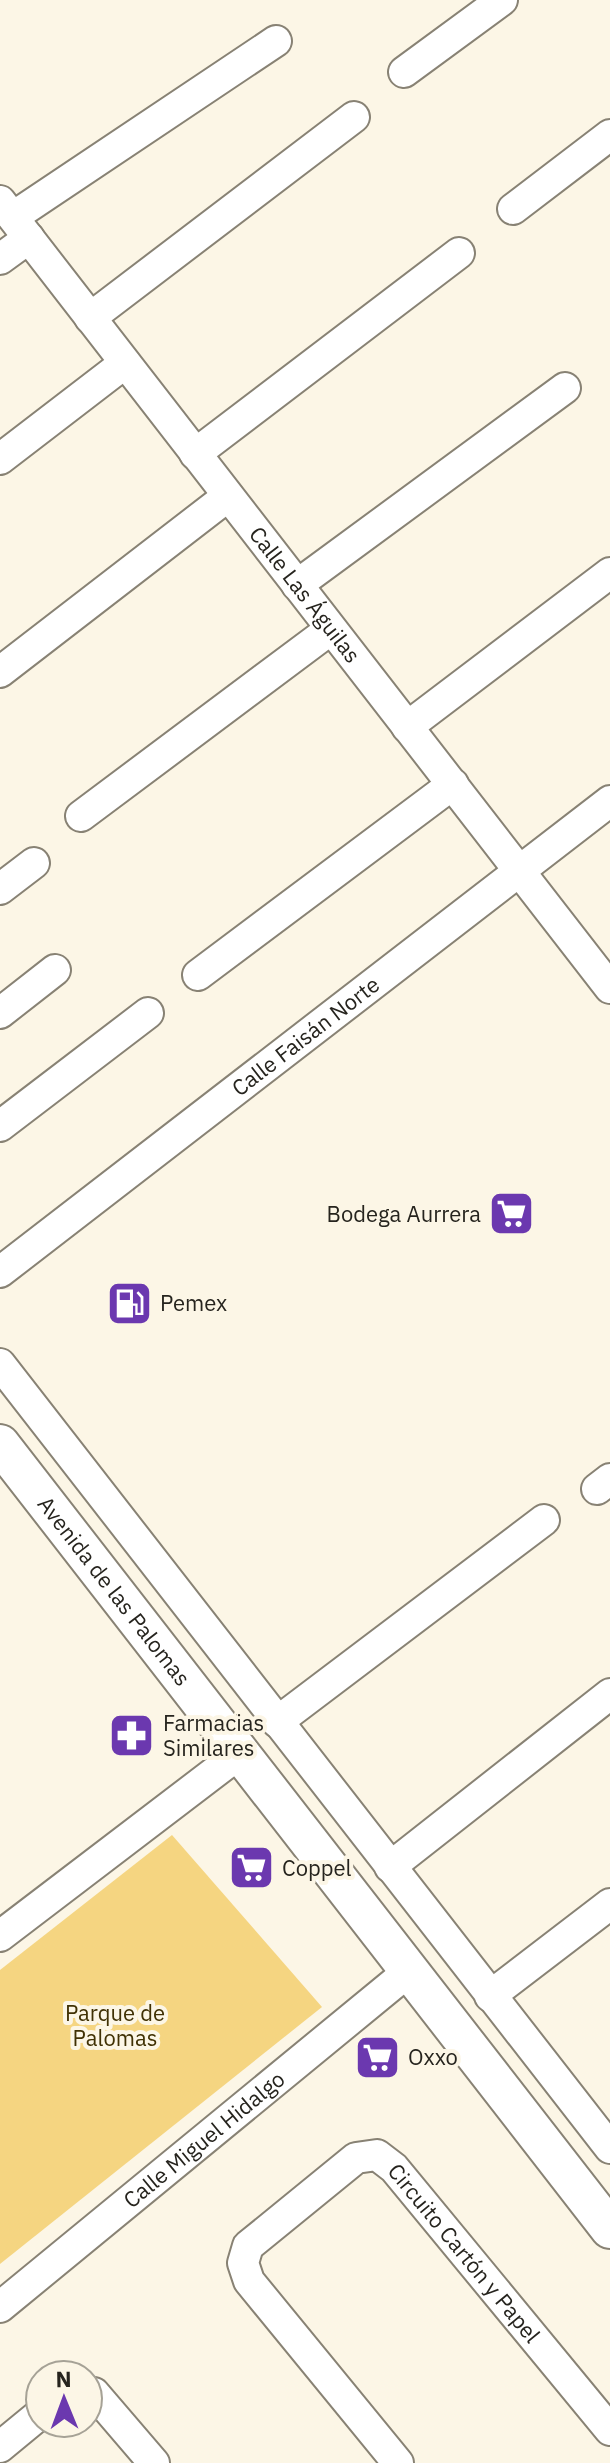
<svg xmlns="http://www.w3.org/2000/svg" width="610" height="2463" font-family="'IBM Plex Sans',sans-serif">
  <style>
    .green { fill: #f5d581 }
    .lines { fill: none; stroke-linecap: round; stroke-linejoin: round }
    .minor-casing { stroke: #888274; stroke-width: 34 }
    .major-casing { stroke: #888274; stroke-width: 42 }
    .minor { stroke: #fff; stroke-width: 30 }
    .major { stroke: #fff; stroke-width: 38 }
    .labels { text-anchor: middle; stroke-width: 8; stroke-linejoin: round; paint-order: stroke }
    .street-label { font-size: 22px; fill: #26241e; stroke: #fcf6e6 }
    .poi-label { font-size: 22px; fill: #26241e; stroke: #fcf6e6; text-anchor: start }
    .park-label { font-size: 22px; fill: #403104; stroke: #fcf6e6 }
  </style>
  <rect width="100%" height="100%" fill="#fcf6e6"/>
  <!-- green -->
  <path class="green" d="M 172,1835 L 322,2007 L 0,2264 L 0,1970 Z"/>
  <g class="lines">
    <defs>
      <g id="minor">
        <path d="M 404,72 L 502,0"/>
        <path id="s1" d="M 0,201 L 610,988"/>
        <path d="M 513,209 L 610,135"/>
        <path d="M 13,217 L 276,41"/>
        <path d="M 0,259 L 29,238"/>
        <path d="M 90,318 L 354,117"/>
        <path d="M 195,454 L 459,253"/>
        <path d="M 0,459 L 125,363"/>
        <path d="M 297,585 L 565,388"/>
        <path d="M 0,672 L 228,496"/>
        <path d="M 407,727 L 610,573"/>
        <path d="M 81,816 L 331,629"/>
        <path d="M 0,889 L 34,863"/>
        <path d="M 198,975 L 453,784"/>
        <path d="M 0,1013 L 55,970"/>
        <path d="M 0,1126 L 148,1013"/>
        <path id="s2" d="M 0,1272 L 610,801"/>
        <path d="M 0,1364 L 610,2148"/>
        <path d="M 597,1489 L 610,1479"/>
        <path d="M 277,1722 L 544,1520"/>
        <path d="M 390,1867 L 610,1694"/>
        <path d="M 0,1936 L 240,1753"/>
        <path d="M 490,1996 L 610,1904"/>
        <path id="s3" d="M 0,2307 L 409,1971"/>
        <path d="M 88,2392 L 94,2393 L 154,2463"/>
        <path d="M 0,2447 L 40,2414"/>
        <path id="s4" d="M 398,2463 L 249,2281 L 243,2263 L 248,2246 L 356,2158 L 377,2155 L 394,2168 L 610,2430"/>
      </g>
      <g id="major">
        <path id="s5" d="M 0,1444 L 610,2229"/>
      </g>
    </defs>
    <!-- minor casing -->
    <use href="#minor" class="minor-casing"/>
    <!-- major casing -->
    <use href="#major" class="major-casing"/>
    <!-- minor -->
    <use href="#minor" class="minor"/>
    <!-- major -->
    <use href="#major" class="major"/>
  </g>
  <!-- icons -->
  <defs>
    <symbol id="supermarket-square" viewBox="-11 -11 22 22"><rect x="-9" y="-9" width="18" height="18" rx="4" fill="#6b38af" stroke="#fcf6e6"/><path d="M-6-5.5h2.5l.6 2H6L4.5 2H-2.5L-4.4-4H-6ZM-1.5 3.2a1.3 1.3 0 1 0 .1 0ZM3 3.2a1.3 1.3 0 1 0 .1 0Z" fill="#fff"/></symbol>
    <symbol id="fuel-square" viewBox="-11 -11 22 22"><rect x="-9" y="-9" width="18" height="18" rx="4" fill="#6b38af" stroke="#fcf6e6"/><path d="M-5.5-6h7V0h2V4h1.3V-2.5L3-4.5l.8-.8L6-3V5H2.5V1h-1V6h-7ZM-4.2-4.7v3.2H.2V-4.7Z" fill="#fff"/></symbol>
    <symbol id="pharmacy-square" viewBox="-11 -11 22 22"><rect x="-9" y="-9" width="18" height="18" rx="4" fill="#6b38af" stroke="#fcf6e6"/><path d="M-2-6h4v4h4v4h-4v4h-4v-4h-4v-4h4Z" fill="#fff"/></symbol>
  </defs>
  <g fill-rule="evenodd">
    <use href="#supermarket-square" x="486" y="1188" width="51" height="51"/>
    <use href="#fuel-square" x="104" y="1278" width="51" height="51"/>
    <use href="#pharmacy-square" x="106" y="1710" width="51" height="51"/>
    <use href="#supermarket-square" x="226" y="1842" width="51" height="51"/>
    <use href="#supermarket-square" x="352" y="2032" width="51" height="51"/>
  </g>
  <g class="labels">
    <!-- street labels -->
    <g class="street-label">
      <text dy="8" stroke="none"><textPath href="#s1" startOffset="498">Calle Las Águilas</textPath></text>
      <text dy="8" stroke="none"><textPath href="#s2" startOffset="386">Calle Faisán Norte</textPath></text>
      <text dy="8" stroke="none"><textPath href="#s5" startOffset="186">Avenida de las Palomas</textPath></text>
      <text dy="8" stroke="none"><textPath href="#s3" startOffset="264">Calle Miguel Hidalgo</textPath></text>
      <text dy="8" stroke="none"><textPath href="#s4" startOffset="564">Circuito Cartón y Papel</textPath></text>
    </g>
    <!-- poi labels -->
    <g class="poi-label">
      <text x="481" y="1222" text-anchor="end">Bodega Aurrera</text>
      <text x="160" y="1311">Pemex</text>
      <text x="163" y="1731">Farmacias<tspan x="163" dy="25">Similares</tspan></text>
      <text x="282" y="1876">Coppel</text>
      <text x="408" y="2065">Oxxo</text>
    </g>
    <!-- park labels -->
    <g class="park-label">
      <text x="115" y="2021">Parque de<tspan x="115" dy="25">Palomas</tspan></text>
    </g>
  </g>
  <!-- north arrow -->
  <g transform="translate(64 2399) rotate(359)"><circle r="38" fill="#fcf6e6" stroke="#a6a296" stroke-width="2"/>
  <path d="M0-6L14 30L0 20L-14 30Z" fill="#6b38af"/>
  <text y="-12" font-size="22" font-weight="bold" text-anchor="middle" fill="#26241e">N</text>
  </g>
</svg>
